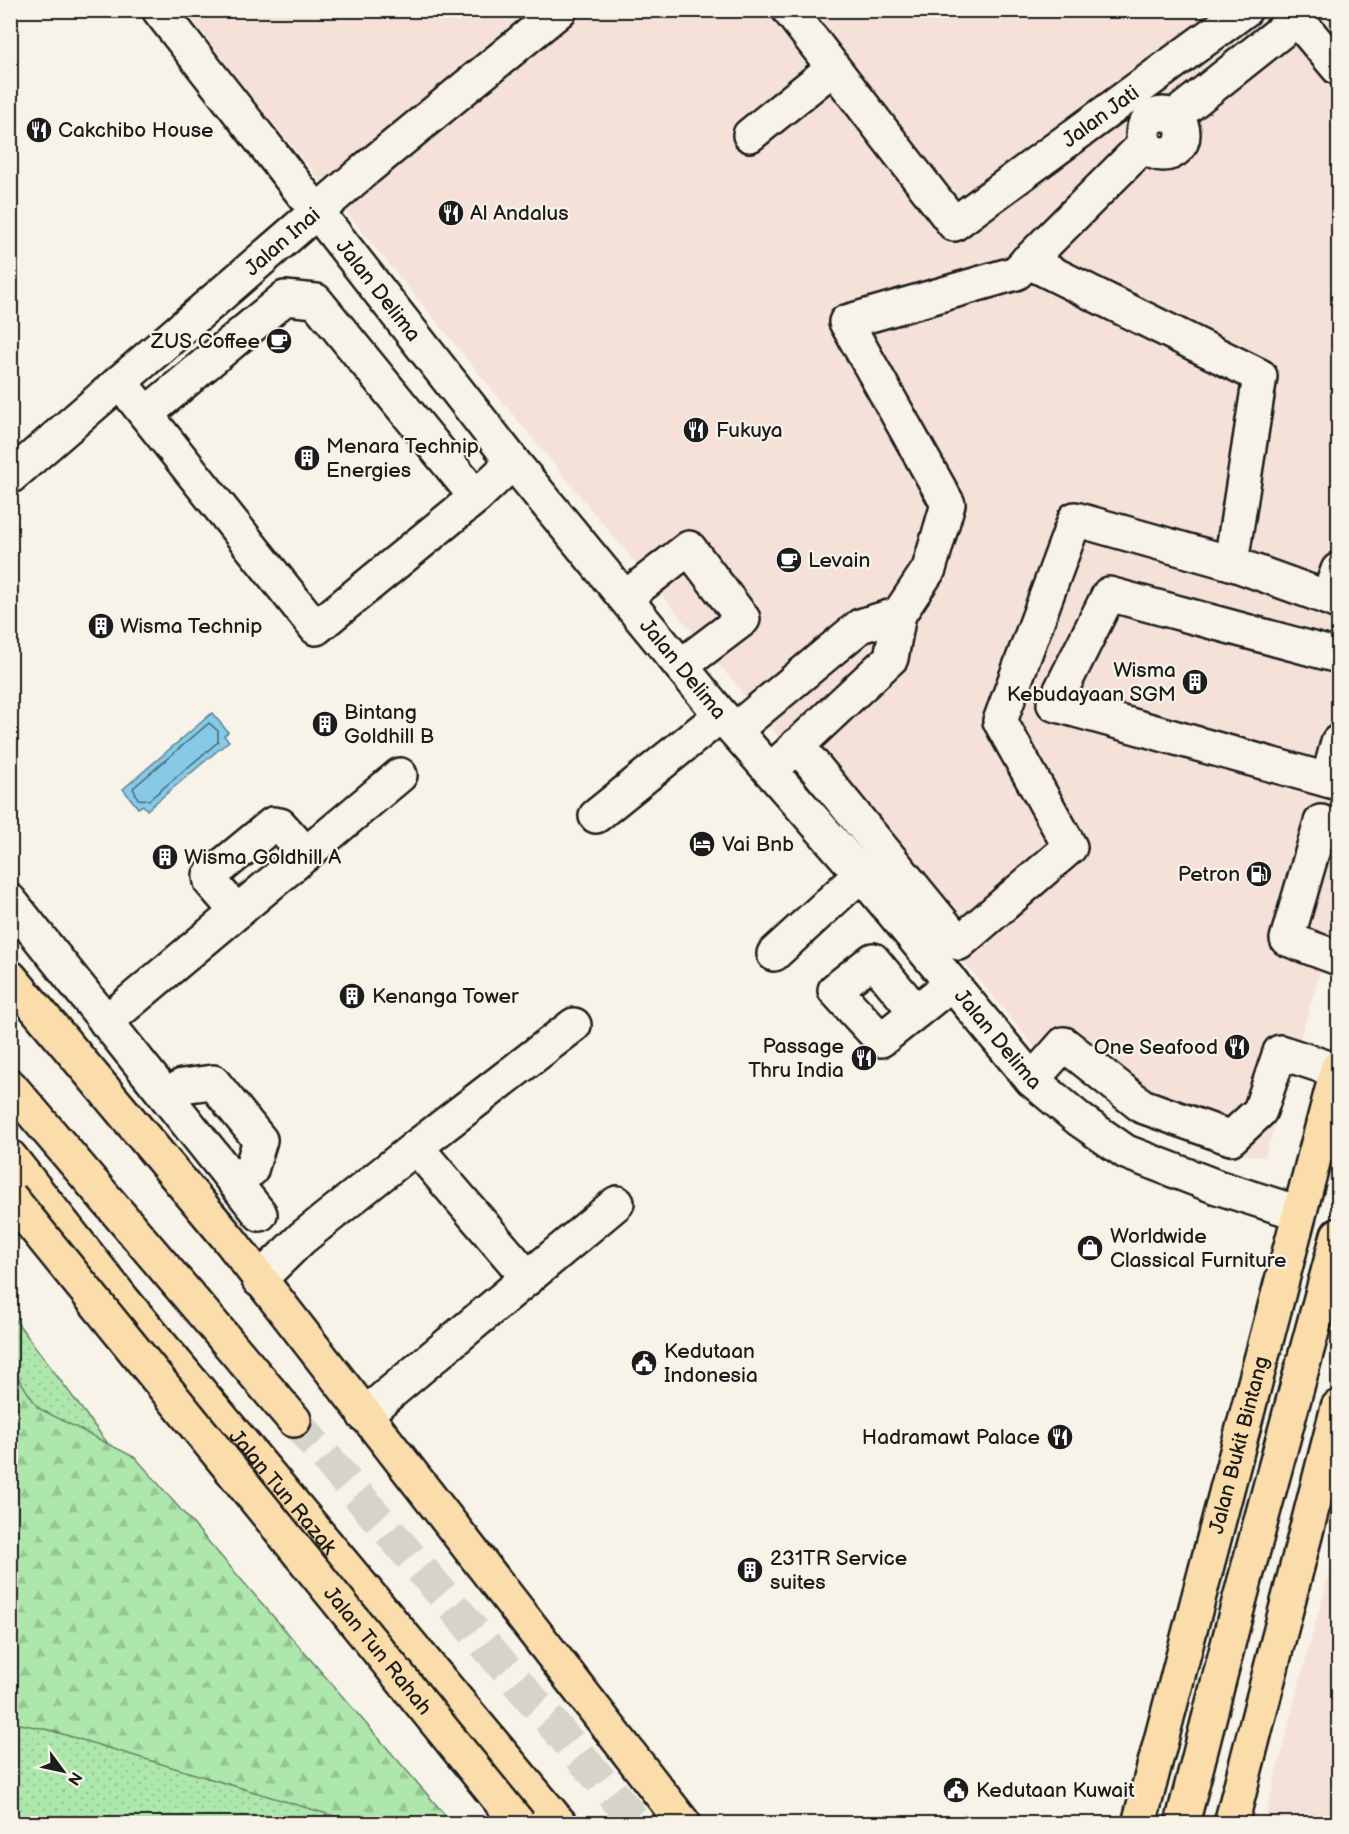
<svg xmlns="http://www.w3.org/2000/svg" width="1349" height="1834" font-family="'Balsamiq Sans',sans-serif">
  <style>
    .built { fill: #f6e1d8 }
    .grass { fill: url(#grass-dots); stroke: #648264; stroke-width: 1.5 }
    .forest { fill: url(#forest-firs); stroke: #648264; stroke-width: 1.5 }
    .water { fill: #86cae7; stroke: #5c8496; stroke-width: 1.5 }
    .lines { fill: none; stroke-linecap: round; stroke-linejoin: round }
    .shore { stroke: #46626d; stroke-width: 1.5 }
    .major-tunnel { stroke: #d6d3c9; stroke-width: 33; stroke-dasharray: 33 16; stroke-linecap: butt }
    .minor-casing { stroke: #1c1c1c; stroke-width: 38 }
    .major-casing { stroke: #1c1c1c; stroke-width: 38 }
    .minor { stroke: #f7f3e8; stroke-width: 33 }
    .major { stroke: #faddab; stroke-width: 33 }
    .major-bridge-casing { stroke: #1c1c1c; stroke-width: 38; stroke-linecap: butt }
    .major-bridge { stroke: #faddab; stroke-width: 33 }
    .labels { text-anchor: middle; stroke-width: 4.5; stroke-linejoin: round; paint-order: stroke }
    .street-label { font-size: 21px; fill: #1c1c1c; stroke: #f7f3e8 }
    .poi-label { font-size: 21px; fill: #1c1c1c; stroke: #f7f3e8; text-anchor: start }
  </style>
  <defs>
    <pattern id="grass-dots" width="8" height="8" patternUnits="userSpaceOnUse" patternTransform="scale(1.5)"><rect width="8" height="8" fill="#ade7ac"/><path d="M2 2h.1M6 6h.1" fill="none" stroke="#94c693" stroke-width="1.8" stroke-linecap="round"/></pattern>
    <pattern id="forest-firs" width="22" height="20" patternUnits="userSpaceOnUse" patternTransform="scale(1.5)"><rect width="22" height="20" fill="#ade7ac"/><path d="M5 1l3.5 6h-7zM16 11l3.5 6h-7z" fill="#94c693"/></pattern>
  </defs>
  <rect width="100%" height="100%" fill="#f7f3e8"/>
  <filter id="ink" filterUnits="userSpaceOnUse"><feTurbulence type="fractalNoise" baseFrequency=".0167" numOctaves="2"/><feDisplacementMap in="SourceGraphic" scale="12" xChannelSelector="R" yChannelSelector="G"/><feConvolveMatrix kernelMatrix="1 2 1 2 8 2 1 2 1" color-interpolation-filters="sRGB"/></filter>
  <g filter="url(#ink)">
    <!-- built -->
    <path class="built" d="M 186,11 L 1338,11 L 1338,912 L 1265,1157 L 1224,1153 L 1134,1121 L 1035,1048 L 253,99 Z
      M 1338,1541 L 1338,1823 L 1264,1823 L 1298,1687 Z"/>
    <!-- grass -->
    <path class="grass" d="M 10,1313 L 264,1652 L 417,1823 L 11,1823 Z"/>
    <!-- forest -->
    <path class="forest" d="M 11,1367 L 38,1408 L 136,1458 L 452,1823 L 357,1823 L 49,1730 L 11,1722 Z"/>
    <!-- water -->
    <path class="water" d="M 212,713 L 228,732 L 224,736 L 229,741 L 147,810 L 143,805 L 138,808 L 123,789 Z"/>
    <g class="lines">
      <!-- shore -->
      <path class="shore" d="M 209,723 L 218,731 L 218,742 L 149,800 L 138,799 L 133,788 Z"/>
      <!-- major-tunnel -->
      <path class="major-tunnel" d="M 294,1420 L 638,1824"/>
      <defs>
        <g id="minor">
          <path id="s1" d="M 159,10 L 513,462 L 721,715 L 861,874 L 1032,1080 L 1080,1120 L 1126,1152 L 1217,1187 L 1299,1213"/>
          <path id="s2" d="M 789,10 L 954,224 L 1245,10"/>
          <circle cx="1163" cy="134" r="20"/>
          <path d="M 1174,117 L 1297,19 L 1338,68"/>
          <path d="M 750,135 L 833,68"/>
          <path d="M 1027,261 L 1260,376 L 1231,563"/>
          <path d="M 120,382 L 316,628 L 476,497 L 513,462"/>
          <path d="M 146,414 L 285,298 L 316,301 L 476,497"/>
          <path id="s3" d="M 10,477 L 366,169 L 560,10"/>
          <path d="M 1338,570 L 1328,598 L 1338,602"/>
          <path d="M 626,597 L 689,548 L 743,619 L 681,666"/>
          <path d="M 1338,656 L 1109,594 L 1054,704 L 1338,783"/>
          <path d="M 735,730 L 860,626 L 899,614"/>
          <path d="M 797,745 L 959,943 L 1070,847 L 1000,721 L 1075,519 L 1231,563 L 1328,598"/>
          <path d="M 781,761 L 891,658 L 899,614 L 929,569 L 948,504 L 846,322 L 1016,273 L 1145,144"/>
          <path d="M 1328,780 L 1338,742"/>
          <path d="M 596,816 L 721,715"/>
          <path d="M 1338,827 L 1321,822 L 1287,939 L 1338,958"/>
          <path d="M 10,901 L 260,1214"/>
          <path d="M 237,912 L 211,882 L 210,876 L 273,824 L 280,825 L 306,854"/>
          <path d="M 774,954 L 861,874"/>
          <path d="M 916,1012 L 873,960 L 835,990 L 881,1040 L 952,983"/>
          <path d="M 106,1022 L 400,775"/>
          <path d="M 1032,1080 L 1064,1044 L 1142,1106 L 1231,1138 L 1260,1111 L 1280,1052 L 1338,1071"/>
          <path d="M 182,1086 L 213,1082 L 260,1140 L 251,1170"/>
          <path d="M 416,1147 L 574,1025"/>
          <path d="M 259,1280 L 302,1238 L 416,1147 L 528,1278"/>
          <path d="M 364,1415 L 617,1203"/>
        </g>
        <g id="major">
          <path d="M 10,977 L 229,1239 L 684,1824"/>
          <path d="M 10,1086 L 294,1420"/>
          <path id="s4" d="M 10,1157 L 123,1300 L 560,1824"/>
          <path id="s5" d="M 1139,1824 L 1338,1067"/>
          <path d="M 1182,1824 L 1235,1617 L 1338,1235"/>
          <path d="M 1231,1824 L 1338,1407"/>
        </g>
      </defs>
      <!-- minor casing -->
      <use href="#minor" class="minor-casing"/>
      <!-- major casing -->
      <use href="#major" class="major-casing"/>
      <!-- minor -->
      <use href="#minor" class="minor"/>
      <!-- major -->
      <use href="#major" class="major"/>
      <defs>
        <g id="major-bridge">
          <path id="s6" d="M 10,1197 L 519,1824"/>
        </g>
      </defs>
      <!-- major-bridge casing -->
      <use href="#major-bridge" class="major-bridge-casing"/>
      <!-- major-bridge -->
      <use href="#major-bridge" class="major-bridge"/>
    </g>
  </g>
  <!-- icons -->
  <defs>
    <symbol id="restaurant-disc" viewBox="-11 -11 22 22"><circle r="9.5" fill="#1c1c1c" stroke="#f7f3e8"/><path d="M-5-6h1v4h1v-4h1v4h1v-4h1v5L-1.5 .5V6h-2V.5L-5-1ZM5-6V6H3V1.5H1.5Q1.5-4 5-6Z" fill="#fff"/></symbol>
    <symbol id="cafe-disc" viewBox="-11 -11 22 22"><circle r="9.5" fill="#1c1c1c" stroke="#f7f3e8"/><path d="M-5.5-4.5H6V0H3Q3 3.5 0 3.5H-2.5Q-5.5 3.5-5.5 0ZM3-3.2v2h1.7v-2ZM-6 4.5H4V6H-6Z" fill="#fff"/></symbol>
    <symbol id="building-disc" viewBox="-11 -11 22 22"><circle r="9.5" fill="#1c1c1c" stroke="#f7f3e8"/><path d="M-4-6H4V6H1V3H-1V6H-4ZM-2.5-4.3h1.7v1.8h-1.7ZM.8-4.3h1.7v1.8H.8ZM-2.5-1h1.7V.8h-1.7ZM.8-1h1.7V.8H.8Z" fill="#fff"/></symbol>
    <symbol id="hotel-disc" viewBox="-11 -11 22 22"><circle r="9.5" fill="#1c1c1c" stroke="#f7f3e8"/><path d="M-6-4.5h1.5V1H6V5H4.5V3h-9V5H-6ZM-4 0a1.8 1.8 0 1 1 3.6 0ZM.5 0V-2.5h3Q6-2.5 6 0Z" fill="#fff"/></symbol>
    <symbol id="fuel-disc" viewBox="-11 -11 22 22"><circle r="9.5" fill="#1c1c1c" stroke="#f7f3e8"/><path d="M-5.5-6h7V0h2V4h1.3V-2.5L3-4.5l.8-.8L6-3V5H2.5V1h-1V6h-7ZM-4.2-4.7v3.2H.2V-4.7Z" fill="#fff"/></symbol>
    <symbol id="shop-disc" viewBox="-11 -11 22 22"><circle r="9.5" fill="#1c1c1c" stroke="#f7f3e8"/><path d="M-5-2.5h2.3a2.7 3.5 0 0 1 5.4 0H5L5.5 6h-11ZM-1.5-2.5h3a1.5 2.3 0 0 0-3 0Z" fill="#fff"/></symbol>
    <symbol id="civic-disc" viewBox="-11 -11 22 22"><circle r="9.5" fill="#1c1c1c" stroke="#f7f3e8"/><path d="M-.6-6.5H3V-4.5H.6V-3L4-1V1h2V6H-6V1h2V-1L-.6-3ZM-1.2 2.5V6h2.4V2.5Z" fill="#fff"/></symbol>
  </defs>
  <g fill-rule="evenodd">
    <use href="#restaurant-disc" x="24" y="115" width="30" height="30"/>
    <use href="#restaurant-disc" x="436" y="198" width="30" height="30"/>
    <use href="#cafe-disc" x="264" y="326" width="30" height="30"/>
    <use href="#restaurant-disc" x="681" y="415" width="30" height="30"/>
    <use href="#building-disc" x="292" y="443" width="30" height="30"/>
    <use href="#cafe-disc" x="774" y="545" width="30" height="30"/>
    <use href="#building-disc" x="86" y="611" width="30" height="30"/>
    <use href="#building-disc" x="1180" y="667" width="30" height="30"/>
    <use href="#building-disc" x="310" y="709" width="30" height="30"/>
    <use href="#hotel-disc" x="687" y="829" width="30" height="30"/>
    <use href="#building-disc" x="150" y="842" width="30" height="30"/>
    <use href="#fuel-disc" x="1244" y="859" width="30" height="30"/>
    <use href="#building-disc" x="337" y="981" width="30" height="30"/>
    <use href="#restaurant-disc" x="1222" y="1032" width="30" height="30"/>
    <use href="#restaurant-disc" x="849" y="1043" width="30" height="30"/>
    <use href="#shop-disc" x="1075" y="1233" width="30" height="30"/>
    <use href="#civic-disc" x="629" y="1348" width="30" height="30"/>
    <use href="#restaurant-disc" x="1045" y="1422" width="30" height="30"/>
    <use href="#building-disc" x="735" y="1555" width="30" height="30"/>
    <use href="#civic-disc" x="941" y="1775" width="30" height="30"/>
  </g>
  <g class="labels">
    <!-- street labels -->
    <g class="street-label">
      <text dy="7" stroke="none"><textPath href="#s2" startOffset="452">Jalan Jati</textPath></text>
      <text dy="7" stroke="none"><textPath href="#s3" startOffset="360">Jalan Inai</textPath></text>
      <text dy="7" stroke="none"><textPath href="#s1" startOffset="356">Jalan Delima</textPath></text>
      <text dy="7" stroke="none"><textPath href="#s1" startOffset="842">Jalan Delima</textPath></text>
      <text dy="7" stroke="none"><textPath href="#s1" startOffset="1328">Jalan Delima</textPath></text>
      <text dy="7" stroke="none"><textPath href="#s5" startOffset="392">Jalan Bukit Bintang</textPath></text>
      <text dy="7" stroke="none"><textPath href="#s4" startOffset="432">Jalan Tun Razak</textPath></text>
      <text dy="7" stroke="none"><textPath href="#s6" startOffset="584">Jalan Tun Rahah</textPath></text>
    </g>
    <!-- poi labels -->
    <g class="poi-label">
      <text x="58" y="137">Cakchibo House</text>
      <text x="470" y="220">Al Andalus</text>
      <text x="260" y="348" text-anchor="end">ZUS Coffee</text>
      <text x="716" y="437">Fukuya</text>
      <text x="326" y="453">Menara Technip<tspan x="326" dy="24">Energies</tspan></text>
      <text x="808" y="567">Levain</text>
      <text x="120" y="633">Wisma Technip</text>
      <text x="1176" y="677" text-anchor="end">Wisma<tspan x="1176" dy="24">Kebudayaan SGM</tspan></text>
      <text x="344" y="719">Bintang<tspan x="344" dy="24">Goldhill B</tspan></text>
      <text x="722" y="851">Vai Bnb</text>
      <text x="184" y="864">Wisma Goldhill A</text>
      <text x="1240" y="881" text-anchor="end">Petron</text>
      <text x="372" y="1003">Kenanga Tower</text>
      <text x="844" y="1053" text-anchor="end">Passage<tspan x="844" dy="24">Thru India</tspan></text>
      <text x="1218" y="1054" text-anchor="end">One Seafood</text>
      <text x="1110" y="1243">Worldwide<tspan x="1110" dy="24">Classical Furniture</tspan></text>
      <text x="664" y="1358">Kedutaan<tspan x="664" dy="24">Indonesia</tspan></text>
      <text x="1040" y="1444" text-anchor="end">Hadramawt Palace</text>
      <text x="770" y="1565">231TR Service<tspan x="770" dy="24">suites</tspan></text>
      <text x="976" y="1797">Kedutaan Kuwait</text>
    </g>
  </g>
  <!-- margin -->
  <rect width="1349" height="1834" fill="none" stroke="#f7f3e8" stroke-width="36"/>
  <rect x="18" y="18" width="1313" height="1798" fill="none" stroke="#1c1c1c" stroke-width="2" filter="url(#ink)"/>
  <!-- north arrow -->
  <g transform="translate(63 1771) rotate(123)" stroke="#f7f3e8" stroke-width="4.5" paint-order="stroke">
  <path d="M0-4.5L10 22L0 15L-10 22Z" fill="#1c1c1c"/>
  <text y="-9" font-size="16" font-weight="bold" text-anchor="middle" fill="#1c1c1c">N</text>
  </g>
</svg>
